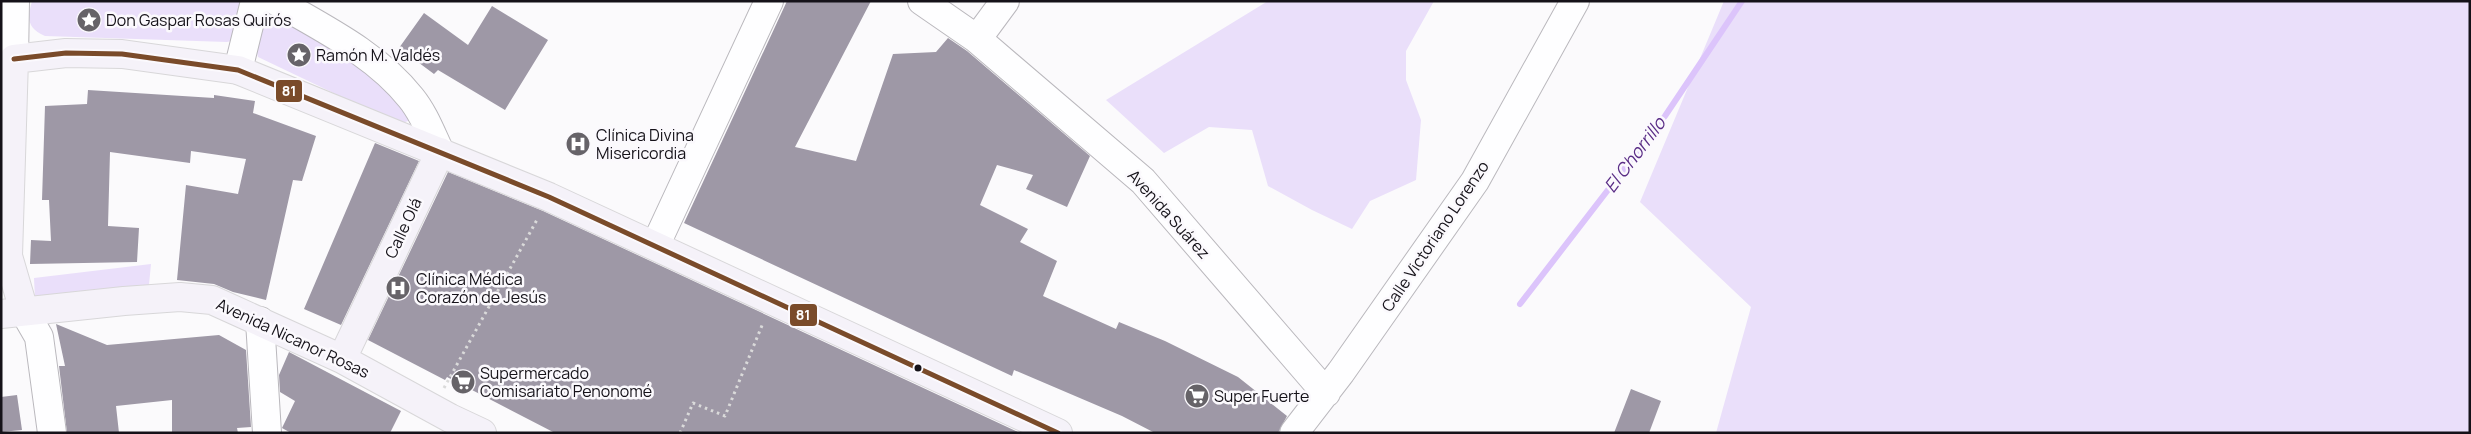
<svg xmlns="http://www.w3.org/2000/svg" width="2471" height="434" font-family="Manrope,sans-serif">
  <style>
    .green { fill: #eadffa }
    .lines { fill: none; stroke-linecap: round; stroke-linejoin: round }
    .stream { stroke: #dcc4fb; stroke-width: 6 }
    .building { fill: #9e98a6 }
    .minor-casing { stroke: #bab8bd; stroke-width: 30 }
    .major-casing { stroke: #d8d7d9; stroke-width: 30 }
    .path { stroke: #dadada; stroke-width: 3; stroke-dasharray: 2.5 4; stroke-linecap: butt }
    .minor { stroke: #fefeff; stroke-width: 28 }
    .major { stroke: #f5f2f9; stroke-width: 28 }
    .bus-1-casing { stroke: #fbf9fd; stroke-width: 9 }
    .bus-1 { stroke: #7a4b2a; stroke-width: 5 }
    .bus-dot { fill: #151219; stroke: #fbf9fd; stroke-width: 2 }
    .labels { text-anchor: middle; stroke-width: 5; stroke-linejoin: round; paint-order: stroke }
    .poi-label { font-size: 16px; fill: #151219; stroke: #fbf9fd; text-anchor: start }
    .street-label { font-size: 16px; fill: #151219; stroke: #fbf9fd }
    .water-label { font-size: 18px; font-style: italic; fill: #5a2d86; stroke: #fbf9fd }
    .line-badge { stroke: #fbf9fd; stroke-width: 2 }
    .badge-label { font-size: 14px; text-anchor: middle; font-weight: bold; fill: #fff }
  </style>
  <rect width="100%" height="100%" fill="#fbfafc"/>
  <!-- green -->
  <path class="green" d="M 32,1 L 242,1 L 236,40 L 227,42 L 45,36 C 27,28 27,19 32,1 Z
    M 1268,1 L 1434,1 L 1406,51 L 1406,80 L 1421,120 L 1416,180 L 1370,201 L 1352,229 L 1312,210 L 1268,186 L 1252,130 L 1209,127 L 1164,153 L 1106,100 Z
    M 1724,1 L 2470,1 L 2470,433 L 1716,433 L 1751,307 L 1640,202 Z
    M 269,7 L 382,74 L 410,120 L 401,124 L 390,120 L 258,57 L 256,48 L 265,11 Z
    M 151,264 L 148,295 L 35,299 L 34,278 Z"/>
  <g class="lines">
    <!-- stream -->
    <path class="stream" d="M 1520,304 L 1665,116 L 1742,1"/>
  </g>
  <!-- building -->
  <path class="building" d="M 787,1 L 871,1 L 795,147 L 856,161 L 893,54 L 936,52 L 948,38 L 967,51 L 1090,156 L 1067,207 L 1026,189 L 1033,175 L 997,165 L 980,205 L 1028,229 L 1020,242 L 1057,261 L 1043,296 L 1116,329 L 1119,322 L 1165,341 L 1238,377 L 1287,416 L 1278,433 L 1155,433 L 1122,416 L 1014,370 L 1012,376 L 684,223 Z
    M 492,6 L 548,40 L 505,110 L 438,70 L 434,74 L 399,48 L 424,13 L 468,45 Z
    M 88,90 L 214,98 L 214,95 L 255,101 L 253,113 L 316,136 L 302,181 L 293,180 L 266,300 L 233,292 L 214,284 L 177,280 L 186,185 L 238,194 L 246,159 L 191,151 L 190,163 L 110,152 L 108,226 L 139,228 L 137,262 L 30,264 L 31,240 L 51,241 L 49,200 L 42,200 L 45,106 L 87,104 Z
    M 375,143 L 419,161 L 341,325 L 304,309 Z
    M 448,172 L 543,211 L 1020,433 L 555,433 L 447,377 L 445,380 L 368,340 Z
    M 56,324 L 107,345 L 219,335 L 246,350 L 251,427 L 237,428 L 238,433 L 172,433 L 172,400 L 116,406 L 119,433 L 67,433 L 59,366 L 65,366 Z
    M 289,352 L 401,411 L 390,433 L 291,433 L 282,428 L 295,401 L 280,392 L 279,375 Z
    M 1631,389 L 1661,401 L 1649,433 L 1614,433 Z
    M 17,395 L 22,430 L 1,432 L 1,397 Z"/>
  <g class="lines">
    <defs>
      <path id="minor" d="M 276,1 C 324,29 376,54 411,98 C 424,114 431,133 440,152
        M 922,1 L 977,39 L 1143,181 L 1326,393
        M 977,39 L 1005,1
        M 14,59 L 15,1
        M 238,70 L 255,1
        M 656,244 L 769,1
        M 24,311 L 39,337 L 52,433
        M 260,321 L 267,433
        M 1294,433 L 1341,372 L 1475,181 L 1575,1"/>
      <path id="major" d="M 24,311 L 8,256 L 14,59 L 66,53 L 122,54 L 238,70 L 549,197 L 1058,433
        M 1,314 L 124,301 L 180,297 L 212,300 L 342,359 L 450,418 L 482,433
        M 342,359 L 440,152"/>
    </defs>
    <!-- minor casing -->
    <use href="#minor" class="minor-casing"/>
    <!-- major casing -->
    <use href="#major" class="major-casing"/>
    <!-- path -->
    <path class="path" d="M 444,388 L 538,218
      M 680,433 L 693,403 L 725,416 L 763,323"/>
    <!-- minor -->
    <use href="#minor" class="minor"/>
    <!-- major -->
    <use href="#major" class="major"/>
    <defs>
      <path id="bus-1" d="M 14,59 L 66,53 L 122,54 L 238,70 L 549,197 L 1058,433"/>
    </defs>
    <!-- bus-1 casing -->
    <use href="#bus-1" class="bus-1-casing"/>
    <!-- bus-1 -->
    <use href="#bus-1" class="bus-1"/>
  </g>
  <!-- icons -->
  <defs>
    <symbol id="sight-disc" viewBox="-11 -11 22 22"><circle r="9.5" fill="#666368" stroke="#fbf9fd"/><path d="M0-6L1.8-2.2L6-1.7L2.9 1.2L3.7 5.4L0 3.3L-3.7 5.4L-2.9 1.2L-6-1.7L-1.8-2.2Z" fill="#fff"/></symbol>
    <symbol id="hospital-disc" viewBox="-11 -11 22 22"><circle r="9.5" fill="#666368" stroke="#fbf9fd"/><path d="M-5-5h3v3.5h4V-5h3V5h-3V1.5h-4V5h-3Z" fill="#fff"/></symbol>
    <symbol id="supermarket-disc" viewBox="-11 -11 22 22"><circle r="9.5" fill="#666368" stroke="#fbf9fd"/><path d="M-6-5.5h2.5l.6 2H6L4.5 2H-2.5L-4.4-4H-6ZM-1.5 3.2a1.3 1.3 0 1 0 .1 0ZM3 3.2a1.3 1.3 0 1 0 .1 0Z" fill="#fff"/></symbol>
  </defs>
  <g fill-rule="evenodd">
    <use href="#sight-disc" x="75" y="6" width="28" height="28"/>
    <use href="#sight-disc" x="285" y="41" width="28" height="28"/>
    <use href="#hospital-disc" x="564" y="130" width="28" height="28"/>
    <use href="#hospital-disc" x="384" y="274" width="28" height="28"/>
    <use href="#supermarket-disc" x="449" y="368" width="28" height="28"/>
    <use href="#supermarket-disc" x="1183" y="382" width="28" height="28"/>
  </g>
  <!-- markers -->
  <circle class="bus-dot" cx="918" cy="368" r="4.5"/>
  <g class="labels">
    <!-- poi labels -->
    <g class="poi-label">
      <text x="106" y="26">Don Gaspar Rosas Quirós</text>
      <text x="316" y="61">Ramón M. Valdés</text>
      <text x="596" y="141">Clínica Divina<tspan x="596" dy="18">Misericordia</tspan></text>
      <text x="416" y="285">Clínica Médica<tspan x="416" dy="18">Corazón de Jesús</tspan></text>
      <text x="480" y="379">Supermercado<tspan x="480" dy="18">Comisariato Penonomé</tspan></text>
      <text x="1214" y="402">Super Fuerte</text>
    </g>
    <!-- street labels -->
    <g class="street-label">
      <text transform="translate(1169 214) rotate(48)" y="6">Avenida Suárez</text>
      <text transform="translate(403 228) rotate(-65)" y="6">Calle Olá</text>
      <text transform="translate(1435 236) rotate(-56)" y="6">Calle Victoriano Lorenzo</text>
      <text transform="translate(293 338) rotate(25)" y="6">Avenida Nicanor Rosas</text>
    </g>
    <!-- water labels -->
    <g class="water-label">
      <text transform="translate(1635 155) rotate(-53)" y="6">El Chorrillo</text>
    </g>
  </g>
  <g class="line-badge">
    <rect x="275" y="79" width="28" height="24" rx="5" fill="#7a4b2a"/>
    <rect x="789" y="303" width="29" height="24" rx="5" fill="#7a4b2a"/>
  </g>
  <g class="badge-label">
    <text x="289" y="96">81</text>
    <text x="803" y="320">81</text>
  </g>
  <!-- border -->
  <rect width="2471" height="434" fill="none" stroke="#151219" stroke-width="5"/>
</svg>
